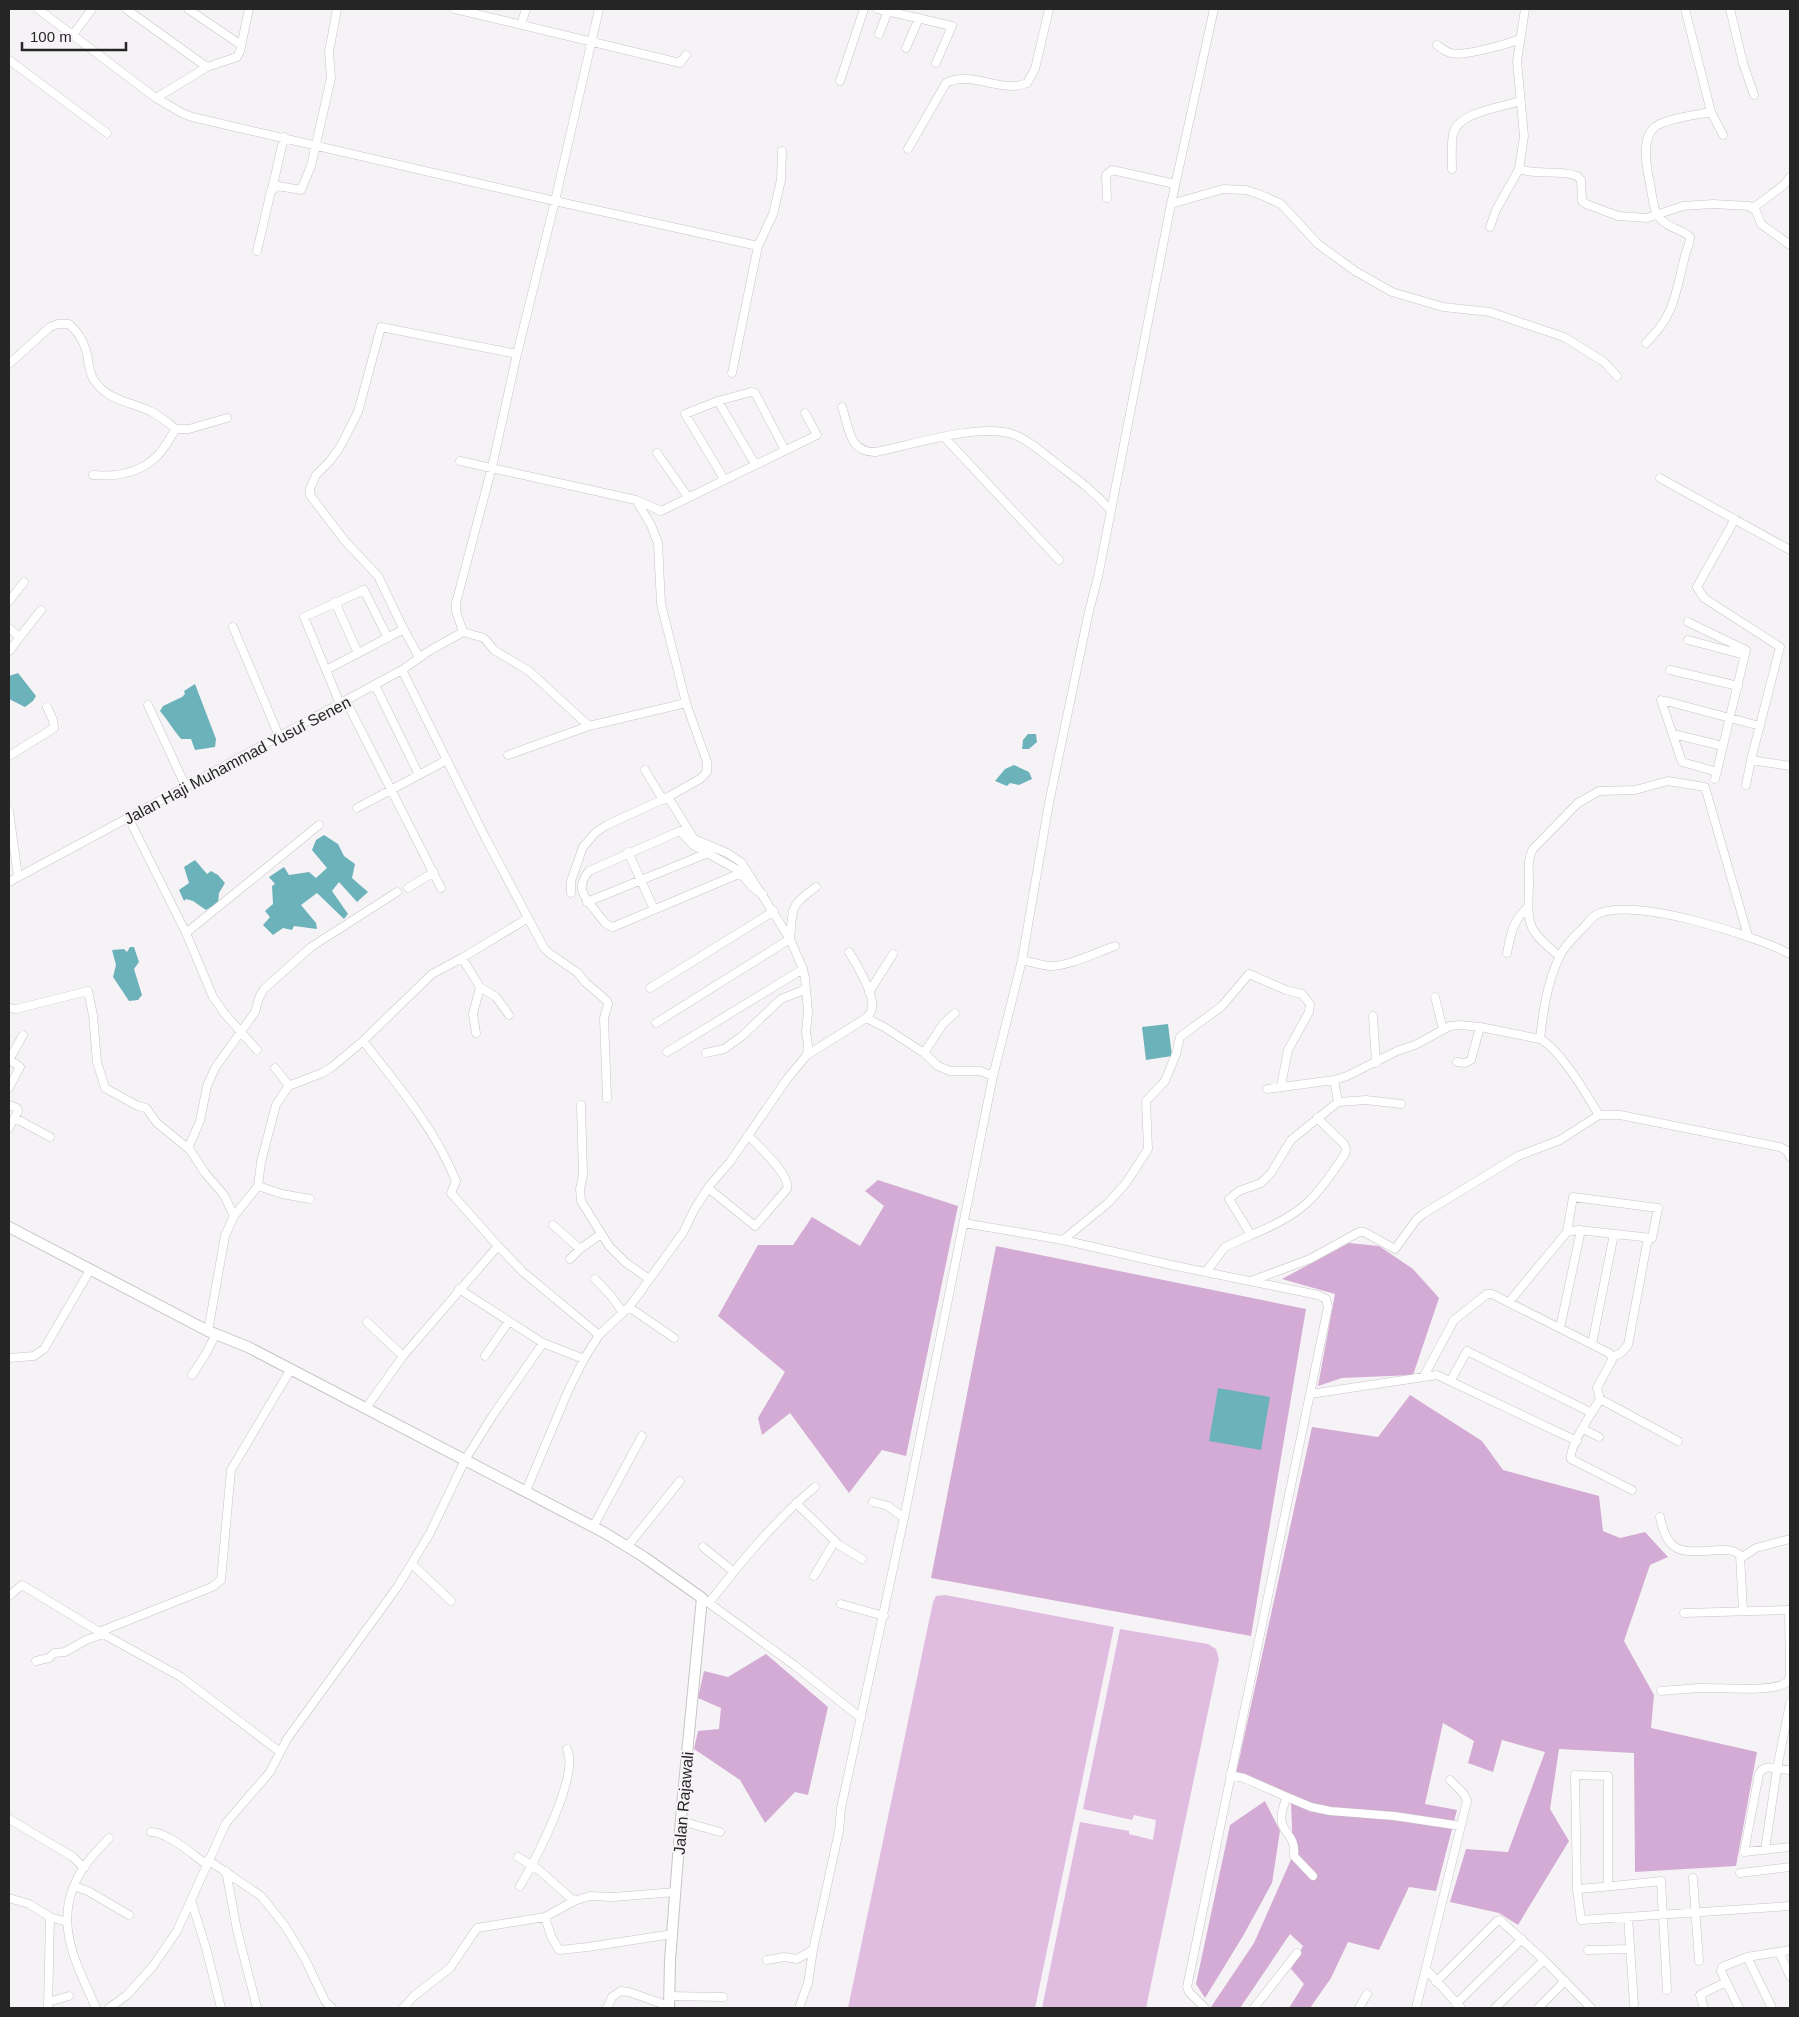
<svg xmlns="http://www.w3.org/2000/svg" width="1799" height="2017" font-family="Arial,sans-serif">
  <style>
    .green { fill: #e0bce0 }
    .forest { fill: #d4abd4 }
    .water { fill: #6cb2ba }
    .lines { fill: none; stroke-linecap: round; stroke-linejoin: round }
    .minor-casing { stroke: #c7c4c7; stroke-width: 9 }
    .tertiary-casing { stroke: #c7c4c7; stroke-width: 12 }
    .minor { stroke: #fff; stroke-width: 8 }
    .tertiary { stroke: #fff; stroke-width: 10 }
    .labels { text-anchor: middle; stroke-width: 4; stroke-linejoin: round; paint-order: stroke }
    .street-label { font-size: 16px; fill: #262526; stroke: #f6f3f6 }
  </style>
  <rect width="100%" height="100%" fill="#f6f3f6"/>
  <!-- green -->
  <path class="green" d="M 945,1595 L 1114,1627 L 1035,2008 L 848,2008 L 933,1602 L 936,1596 Z
    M 1120,1629 L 1208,1644 L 1216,1649 L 1219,1659 L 1146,2008 L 1042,2008 L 1080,1822 L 1129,1831 L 1129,1834 L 1153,1840 L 1156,1820 L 1134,1815 L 1132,1820 L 1083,1809 Z"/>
  <!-- forest -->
  <path class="forest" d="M 878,1180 L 958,1206 L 906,1456 L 882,1450 L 849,1493 L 790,1413 L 762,1435 L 758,1418 L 785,1372 L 718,1316 L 758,1245 L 793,1245 L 812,1217 L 860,1246 L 884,1206 L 865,1191 Z
    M 1349,1243 L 1379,1246 L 1413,1269 L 1439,1298 L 1413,1375 L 1342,1378 L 1318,1386 L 1335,1294 L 1282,1279 Z
    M 996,1246 L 1306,1309 L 1251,1636 L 931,1578 Z
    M 1410,1395 L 1482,1441 L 1503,1470 L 1599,1496 L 1603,1531 L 1620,1538 L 1645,1532 L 1668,1557 L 1650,1565 L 1624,1641 L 1654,1695 L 1651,1728 L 1757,1752 L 1736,1866 L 1635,1872 L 1634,1753 L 1559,1749 L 1550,1809 L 1569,1841 L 1518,1925 L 1499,1913 L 1450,1902 L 1466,1849 L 1508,1852 L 1545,1752 L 1502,1740 L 1493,1772 L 1468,1763 L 1474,1741 L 1443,1723 L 1425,1804 L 1457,1810 L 1436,1891 L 1409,1887 L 1379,1950 L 1348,1942 L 1331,1978 L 1310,2008 L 1289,2008 L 1304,1984 L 1291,1969 L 1303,1946 L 1290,1934 L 1240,2008 L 1213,2008 L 1211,2007 L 1254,1943 L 1293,1855 L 1291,1803 L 1260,1782 L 1236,1774 L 1312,1427 L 1378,1437 Z
    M 766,1654 L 828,1707 L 808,1795 L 795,1792 L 765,1823 L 740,1780 L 694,1749 L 698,1731 L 719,1729 L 721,1708 L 698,1698 L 704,1671 L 728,1677 Z
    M 1265,1801 L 1280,1831 L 1272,1883 L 1243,1936 L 1205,1998 L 1196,1984 L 1230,1825 Z"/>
  <!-- water -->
  <path class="water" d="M 18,673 L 36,696 L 33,701 L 25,707 L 9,699 L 9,676 Z
    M 195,684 L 216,739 L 215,747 L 195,750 L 191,739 L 181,739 C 173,730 168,720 160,711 L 163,706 L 182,697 L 185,694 L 184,691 Z
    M 1028,734 L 1036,734 L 1037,742 L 1029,749 L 1022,749 L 1023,740 Z
    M 1014,765 L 1029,772 L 1032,779 L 1019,785 L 1010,783 L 1007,786 L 995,781 L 1005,769 Z
    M 324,835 L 338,844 L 344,856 L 355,864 L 352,878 L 368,892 L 357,902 L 339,882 L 332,891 L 348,914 L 344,919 L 317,893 L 301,905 L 316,923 L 317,929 L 294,926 L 292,930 L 283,928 L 273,935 L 263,925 L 270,917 L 265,911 L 273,904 L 272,886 L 275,884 L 269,877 L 284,867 L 289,875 L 309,872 L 316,878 L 327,868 L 312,850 L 316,840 Z
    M 195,860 L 207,874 L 211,871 L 218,875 L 225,883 L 219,893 L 218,903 L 206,910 L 193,901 L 186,899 L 184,901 L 179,890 L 189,883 L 184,867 Z
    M 130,947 L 134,947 L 139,962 L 134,969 L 142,995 L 138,1000 L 129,1001 L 113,977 L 116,965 L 112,950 L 124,949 L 127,952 Z
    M 1168,1024 L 1172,1056 L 1146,1060 L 1142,1027 Z
    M 1218,1388 L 1270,1397 L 1261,1450 L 1209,1441 Z"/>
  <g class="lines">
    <defs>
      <path id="minor" d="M 38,9 L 156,98 L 182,113 L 192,117 L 555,201 L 758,246 L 732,373
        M 126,9 L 207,67
        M 188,9 L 241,45
        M 455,9 L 680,63 L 686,55
        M 878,9 L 952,26 L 936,63
        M 1730,9 L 1743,63 L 1754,95
        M 521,25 L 526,9
        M 879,34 L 888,11
        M 72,36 L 92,9
        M 1437,45 C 1441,48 1446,52 1451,53 C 1462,57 1508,44 1520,39
        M 906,48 L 919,18
        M 9,60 L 107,133
        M 840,81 L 864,9
        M 156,98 L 207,67 L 237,57 L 240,51 L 249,9
        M 1711,112 L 1723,135
        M 908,149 L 946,83 C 971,70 1003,94 1027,83 L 1035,69 L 1049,9
        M 1452,169 C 1452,158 1451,145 1453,134 C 1458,112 1502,107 1521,101
        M 1519,169 C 1539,176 1559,169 1577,176 L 1581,180 L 1582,201 L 1586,204 L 1618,216 L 1647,218 L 1683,206 L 1713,204 L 1749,206 L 1756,211 L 1761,224 L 1790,245
        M 272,189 L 284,137
        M 1107,198 L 1106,175 L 1112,170 L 1175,184
        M 1171,204 L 1223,189 L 1246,190 L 1261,195 L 1281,204 L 1318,244 L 1355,271 L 1392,292 L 1443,307 L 1490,312 L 1564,337 L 1604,362 L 1617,376
        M 1753,208 L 1784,185 L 1790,177
        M 1490,227 L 1496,210 L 1519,169 L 1524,136 L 1517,61 L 1525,9
        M 758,246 L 773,214 L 781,180 L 782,151
        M 257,251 L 271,191 L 278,186 L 301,190 L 311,166 L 331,78 L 329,52 L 337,9
        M 1646,343 C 1674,316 1675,296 1684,260 C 1685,252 1690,245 1690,237 C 1681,228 1669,230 1658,216 C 1652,207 1652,190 1649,179 C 1646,165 1642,137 1655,127 C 1667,118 1697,115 1711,112 L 1685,9
        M 9,364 L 50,327 L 58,324 L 69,324 C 77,331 83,340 86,350 C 89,360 88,371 94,380 C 106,400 131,402 150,411 C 159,415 168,423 176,429 C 170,437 165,448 158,455 C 141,473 116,477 93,475
        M 718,401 L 755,464
        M 842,407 C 849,428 849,453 876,452 C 912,445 981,422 1015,435 C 1030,441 1043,453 1056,463 C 1077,479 1094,491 1111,511
        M 176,429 L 189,429 L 227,418
        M 945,438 L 1059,560
        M 657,453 L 688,497
        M 460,461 L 636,500 L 651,525 L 658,543 L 661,604 L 686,703 L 707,762 L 707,772 L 700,779 L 668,797 L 607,825 L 596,832 L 583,847 L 571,881 L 571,893
        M 1660,478 L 1790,550
        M 724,479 L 685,414 L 718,401 L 751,392 L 755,393 L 785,450
        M 636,500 L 661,511 L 817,435 L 805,413
        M 1735,519 L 1697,587 L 1704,598 L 1780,647 L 1751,760 L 1790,766
        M 9,601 L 24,582
        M 335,602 L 358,653
        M 1688,622 L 1746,650 L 1715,779
        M 233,627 L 279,736
        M 9,628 L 19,637
        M 463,632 L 456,611 L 456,603 L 492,467 L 517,354 L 555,201 L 599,9
        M 463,632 L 484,638 L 494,650 L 529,671 L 589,726 L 686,703
        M 388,638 L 364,590 L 304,617 L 326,670 L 404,629
        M 1688,640 L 1745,655
        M 9,651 L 41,610
        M 419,657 L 402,626 L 378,576 L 345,541 L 310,495 L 310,489 L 316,475 L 330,461 L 340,447 L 358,412 L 381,327 L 517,354
        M 326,670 L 340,704
        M 402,670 L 486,839 L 544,948 L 549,953 L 578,973 L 585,982 L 607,1001 L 608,1004 L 604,1018 L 607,1098
        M 1670,670 L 1738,686
        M 375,685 L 419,775
        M 1661,700 L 1682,762 L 1717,772
        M 346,701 L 441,888
        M 1666,701 L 1760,726
        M 148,705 L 186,787
        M 1673,734 L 1723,746
        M 508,755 L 589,726
        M 9,756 L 54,728 L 53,720 L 47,707
        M 645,770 L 663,800
        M 1746,785 L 1751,760
        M 668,797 L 694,839 L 727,853 L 741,862 L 790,939 L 803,969 L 805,978 L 808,1012 L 806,1032 L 808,1045 L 807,1055
        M 357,808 L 447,760
        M 9,811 L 18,877
        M 129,819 L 186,933 L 213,997 L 225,1014 L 257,1050
        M 628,852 L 654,909
        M 741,873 L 613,927 C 605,925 603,920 598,914 C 587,899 573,890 589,871 L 680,831 L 693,845 L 736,869 C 746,877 750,889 763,894
        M 9,882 L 402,670 L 429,651 L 463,632
        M 408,888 L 434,872
        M 587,902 L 708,853
        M 186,933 L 319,825
        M 790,939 C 793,908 789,906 816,887
        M 849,952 C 856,963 875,995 872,1008 C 872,1011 869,1015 866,1018
        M 1507,953 C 1511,934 1512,922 1527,908
        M 1559,956 C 1525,928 1528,925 1529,883 C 1529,871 1527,859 1533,849 L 1578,803 L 1599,791 L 1635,790 L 1668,781 L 1705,787 L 1748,936
        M 462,958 L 480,987 L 473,1014 L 476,1033
        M 1022,960 C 1031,962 1040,965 1049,966 C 1067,967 1097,952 1115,946
        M 480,987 L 496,997 L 509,1015
        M 650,988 L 774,911
        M 869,992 L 893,954
        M 1435,997 L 1443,1029
        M 9,1008 L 16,1009 L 88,991 L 93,1015 L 97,1062 L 105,1088 L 138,1106 L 146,1108 L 157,1123 L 190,1150
        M 1373,1016 L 1376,1063
        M 656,1023 L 790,939
        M 1540,1039 C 1543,1012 1547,983 1559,958 C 1563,947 1575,936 1583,928 C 1587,924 1591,918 1596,915 C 1630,895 1756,936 1790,954
        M 363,1041 C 397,1084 435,1129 456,1181 L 451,1193 L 498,1246 L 523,1272 L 599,1335
        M 667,1052 L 803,969
        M 706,1053 L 724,1049 L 742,1036 L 781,999 L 804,990
        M 924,1053 L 943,1024 L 955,1013
        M 9,1059 L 20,1067 L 9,1088
        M 9,1060 L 23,1035
        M 1457,1062 L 1465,1063 L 1471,1060 L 1480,1027
        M 275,1068 L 287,1083 L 291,1085 L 322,1073 L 332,1067 L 363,1041 L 432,974 L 462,958 L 528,918
        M 1267,1089 L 1334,1080 L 1347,1076 L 1397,1051 L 1415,1045 L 1450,1026 L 1460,1025 L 1480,1027 L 1540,1039 C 1560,1049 1587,1095 1599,1115
        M 1338,1102 L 1366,1100 L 1401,1104
        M 9,1105 L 17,1108 L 18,1111 L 9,1128
        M 581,1105 L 583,1175 L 580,1189 L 581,1201 L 609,1246 L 625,1262 L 649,1279
        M 15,1118 L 50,1137
        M 258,1186 L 282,1194 L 310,1199
        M 708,1188 L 755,1226 L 787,1189 C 791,1175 758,1146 748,1135
        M 234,1216 L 224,1195 L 205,1173 L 190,1150 L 189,1146 L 200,1121 L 207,1086 L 215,1068 L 255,1012 L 259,998 L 264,989 L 311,947 L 397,892
        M 964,1223 L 1063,1240 L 1171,1265 L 1318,1295 L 1326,1299 L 1328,1307 L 1187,1987 L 1189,1992 L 1205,2008
        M 553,1225 L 580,1249
        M 1251,1235 C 1303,1214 1314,1200 1345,1154 L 1346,1149 L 1344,1144 L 1317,1118
        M 1063,1240 L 1108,1203 L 1126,1183 L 1148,1149 L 1146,1101 L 1165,1081 L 1176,1054 L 1180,1037 L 1222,1006 L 1249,974 L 1286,990 L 1302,994 L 1310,1004 L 1309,1012 L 1288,1050 L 1281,1086
        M 570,1259 L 580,1249 L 601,1234
        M 1206,1272 L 1225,1247 L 1251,1235 L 1229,1199 L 1239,1191 L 1261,1183 L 1271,1173 L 1291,1140 L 1338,1102 L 1334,1080
        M 595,1279 L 612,1297 L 623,1313
        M 1251,1281 L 1310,1259 L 1359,1232 L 1364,1232 L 1395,1249 L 1416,1220 L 1423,1214 L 1518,1156 L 1560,1140 L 1599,1115 L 1620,1115 L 1780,1147 L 1787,1151 L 1790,1157
        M 459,1289 L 543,1343 L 584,1359
        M 1509,1302 L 1567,1232 L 1578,1230 L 1652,1238 L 1658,1208 L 1573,1197 L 1567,1232
        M 629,1307 L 674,1338
        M 367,1322 L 403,1356
        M 1560,1328 L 1581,1230
        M 208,1331 L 225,1236 L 234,1216 L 258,1186 L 261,1162 L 276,1105 L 289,1085
        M 1592,1344 L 1614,1234
        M 485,1356 L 509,1321
        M 1612,1357 L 1621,1353 L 1628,1345 L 1648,1238
        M 9,1358 L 34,1356 L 44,1349 L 90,1270
        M 192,1375 L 205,1355 L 216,1334
        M 1424,1376 L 1454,1320 L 1487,1294 L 1492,1294 L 1609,1353 L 1612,1357 L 1612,1360 L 1597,1388 L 1600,1399 L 1678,1441
        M 1451,1380 L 1467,1351 L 1592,1413
        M 1310,1394 L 1437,1375 L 1577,1441
        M 1600,1399 C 1593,1412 1569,1445 1571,1459 L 1632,1490
        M 366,1408 L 403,1356 L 498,1246
        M 1583,1429 L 1599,1437
        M 526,1491 L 568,1391 L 584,1359 L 599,1335 L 629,1307 L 641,1291 L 684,1231 L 694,1210 L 710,1185 L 730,1162 L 787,1079 L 807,1055 L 866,1018 L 884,1027 L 924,1053 L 938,1066 L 950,1071 L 980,1071 L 993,1076
        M 873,1502 L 888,1506 L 904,1518
        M 796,1503 L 839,1545 L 862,1559
        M 1660,1517 C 1668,1559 1687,1551 1722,1550 C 1729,1550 1734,1550 1740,1555 L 1743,1611
        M 593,1527 L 642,1436
        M 627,1547 L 680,1481
        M 703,1547 L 734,1572
        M 1741,1558 L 1756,1548 L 1790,1539
        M 412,1564 L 451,1601
        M 814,1576 L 835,1541
        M 9,1596 L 22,1585 L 103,1634 L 181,1677 L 280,1752
        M 702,1598 L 794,1665 L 861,1718
        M 709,1603 C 741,1562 775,1520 815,1487
        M 841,1604 L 884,1616
        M 1684,1613 L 1790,1610
        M 99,1632 L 212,1587 L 221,1580 L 231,1470 L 291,1369
        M 36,1661 L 49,1658 L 54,1653 L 65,1652 L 86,1640 L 103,1634
        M 1661,1691 C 1674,1690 1686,1689 1699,1688 C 1717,1687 1775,1693 1787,1682 C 1790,1679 1790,1675 1790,1671 L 1789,1610
        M 1790,1703 L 1777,1769 L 1790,1770
        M 1230,1775 L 1244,1778 L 1287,1797 C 1270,1836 1297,1827 1294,1856 L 1313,1876
        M 1287,1797 L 1311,1807 L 1330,1811 L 1394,1816 L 1461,1826
        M 9,1819 L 73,1857 L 84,1868
        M 681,1821 L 720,1832
        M 151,1832 C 167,1832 192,1854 206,1864
        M 1765,1850 L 1777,1769 C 1769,1767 1763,1766 1759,1774 L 1744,1852 L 1790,1847
        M 518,1857 L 539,1870 L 574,1901
        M 208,1860 L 261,1896 L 285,1926 L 305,1959 L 325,2001 L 332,2008
        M 226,1871 L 237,1930 L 257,2008
        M 1740,1873 L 1790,1867
        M 1693,1878 L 1699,1961
        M 74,1886 L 88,1891 L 129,1915
        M 520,1886 C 535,1861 580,1775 567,1749
        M 1608,1886 L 1608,1776 L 1575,1775 L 1577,1889 C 1605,1887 1633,1884 1661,1881 L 1667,1990
        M 1577,1889 L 1581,1920 L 1790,1906
        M 9,1898 L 29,1904 L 50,1917 L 67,1922
        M 191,1900 L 206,1948 L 221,2008
        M 545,1917 L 551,1936 L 559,1950 L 588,1947 L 673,1934
        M 1628,1917 L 1634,2004
        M 1588,1950 L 1630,1949
        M 1779,1952 L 1790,1976
        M 1747,1957 L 1772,2008
        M 767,1960 L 784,1957 L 797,1959 L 813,1950 L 839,1831 L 841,1808 L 904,1518 L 993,1076 L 1022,960 L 1049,803 L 1089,611 L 1098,577 L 1171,204 L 1214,9
        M 1426,1969 L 1461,2008
        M 1436,1982 L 1497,1921 L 1500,1920 L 1544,1960 L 1591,2008
        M 669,1996 L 723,1997
        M 48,2002 L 69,1996
        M 1456,2004 L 1522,1939
        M 48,2008 L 50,1917
        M 96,2008 C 78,1967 54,1926 76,1881 C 83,1865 97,1851 109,1838
        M 109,2008 L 127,1995 L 153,1966 L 177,1931 L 226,1823 L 270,1772 L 287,1739 L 398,1586 L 430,1533 L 465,1460 L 493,1415 L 543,1343
        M 403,2008 L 414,1996 L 450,1968 L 477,1928 L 545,1917 L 574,1901 L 590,1896 L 613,1897 L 676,1892
        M 607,2008 L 612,1997 L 621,1991 L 629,1992 L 669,2006
        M 799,2008 L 808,1983 L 813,1950
        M 1254,2008 L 1297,1953
        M 1359,2008 L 1367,1994
        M 1416,2008 L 1467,1801 L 1464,1794 L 1450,1780
        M 1495,2008 L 1544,1960
        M 1538,2008 L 1565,1981
        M 1704,2008 L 1700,1995 L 1726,1982
        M 1739,2008 L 1721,1971 L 1722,1967 L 1747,1957 L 1790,1950"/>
      <path id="tertiary" d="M 9,1227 L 208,1331 L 248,1347 L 605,1533 L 644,1557 L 702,1598 L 682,1806 L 670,1960 L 669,2008"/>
    </defs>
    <!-- minor casing -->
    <use href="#minor" class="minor-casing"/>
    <!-- tertiary casing -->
    <use href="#tertiary" class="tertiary-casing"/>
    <!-- minor -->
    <use href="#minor" class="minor"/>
    <!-- tertiary -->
    <use href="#tertiary" class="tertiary"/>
  </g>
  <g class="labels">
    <!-- street labels -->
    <g class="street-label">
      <text transform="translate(237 760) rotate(-28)" y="6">Jalan Haji Muhammad Yusuf Senen</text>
      <text transform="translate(683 1803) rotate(-85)" y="6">Jalan Rajawali</text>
    </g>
  </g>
  <!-- border -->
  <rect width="1799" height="2017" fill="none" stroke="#262526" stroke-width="20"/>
  <!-- scale -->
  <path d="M22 42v8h104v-8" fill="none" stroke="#262526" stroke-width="2.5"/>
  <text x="30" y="42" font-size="15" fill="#262526" stroke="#f6f3f6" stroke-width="4" paint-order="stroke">100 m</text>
</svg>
